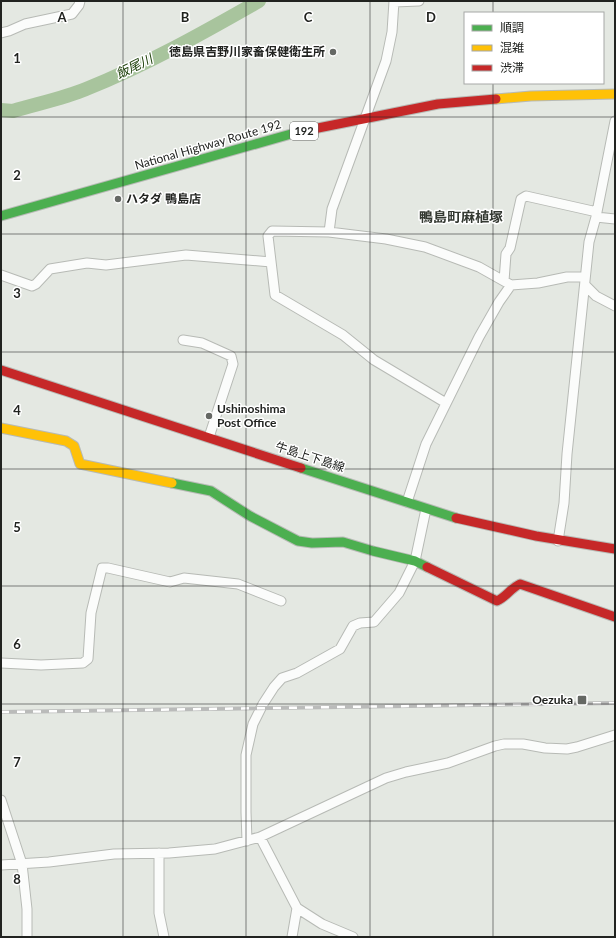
<svg xmlns="http://www.w3.org/2000/svg" width="616" height="938" font-family="Lato,'Noto Sans JP',sans-serif">
  <style>
    .lines { fill: none; stroke-linecap: round; stroke-linejoin: round }
    .river { stroke: #a8c49d; stroke-width: 14 }
    .street-casing { stroke: #b7bab5; stroke-width: 11 }
    .fast-casing { stroke: #b7bab5; stroke-width: 11 }
    .slow-casing { stroke: #b7bab5; stroke-width: 11 }
    .jam-casing { stroke: #b7bab5; stroke-width: 11 }
    .street { stroke: #fbfcfb; stroke-width: 9 }
    .fast { stroke: #4caf50; stroke-width: 9 }
    .slow { stroke: #ffc107; stroke-width: 9 }
    .jam { stroke: #c62828; stroke-width: 9 }
    .rail-casing { stroke: #babbba; stroke-width: 4 }
    .rail { stroke: #fff; stroke-width: 2.5; stroke-dasharray: 8; stroke-linecap: butt }
    .grid { fill: none; stroke: #212320; stroke-width: 1; stroke-opacity: 0.55 }
    .poi-dot { fill: #656864; stroke: #fff; stroke-width: 1.5 }
    .labels { text-anchor: middle; stroke-width: 3; stroke-linejoin: round; paint-order: stroke }
    .shield { fill: #fff; stroke: #646563; stroke-width: 1 }
    .shield-label { font-size: 11px; font-weight: bold; fill: #212320 }
    .poi-label { font-size: 12px; font-weight: bold; fill: #212320; stroke: #fff; text-anchor: end }
    .street-label { font-size: 12px; fill: #212320; stroke: #fff }
    .water-label { font-size: 13px; font-style: italic; fill: #1e410a; stroke: #fff }
    .quarter-label { font-size: 14px; font-weight: bold; fill: #343932; stroke: #fff }
    .grid-label { font-size: 13px; text-anchor: middle; font-weight: bold; fill: #212320; stroke: #fff; stroke-width: 3; stroke-linejoin: round; paint-order: stroke }
  </style>
  <rect width="100%" height="100%" fill="#e4e8e2"/>
  <g class="lines">
    <!-- river -->
    <path class="river" d="M 1,110 L 13,111 C 36,104 65,98 86,89 C 146,65 203,33 259,1"/>
    <defs>
      <path id="street" d="M 394,1 L 392,32 L 386,61 L 332,209 L 329,232 L 386,239 L 425,247 L 479,267 L 511,285 L 538,283 L 567,277 L 585,277
        M 394,2 L 419,1
        M 1,33 L 9,31 L 25,24 L 72,14 L 79,5 L 80,1
        M 596,217 L 615,219
        M 329,232 L 272,231 L 268,236 L 275,295 L 343,335 L 374,360 L 446,403
        M 1,275 L 32,286 L 36,284 L 50,269 L 87,263 L 106,265 L 186,255 L 271,262
        M 504,281 L 506,254 L 510,248 L 521,199 L 526,196 L 597,212
        M 585,285 L 596,296 L 615,306
        M 183,340 L 202,343 L 231,356 L 233,364 L 209,437
        M 407,502 L 426,444 L 479,337 L 499,302 L 511,285
        M 558,541 L 564,503 L 567,454 L 589,242 L 596,217 L 615,121
        M 1,663 L 41,665 L 83,663 L 88,659 L 91,613 L 102,568 L 108,568 L 170,582 L 184,578 L 238,584 L 281,601
        M 1,800 L 22,864 L 27,909 L 27,937
        M 260,837 L 297,908 L 322,924 L 353,937
        M 247,841 L 246,812 L 246,755 L 253,724 L 263,704 L 274,687 L 282,678 L 297,673 L 340,649 L 353,626 L 360,623 L 374,622 L 399,593 L 415,561 L 426,509
        M 159,853 L 159,913 L 164,937
        M 1,865 L 49,862 L 114,854 L 169,853 L 215,849 L 260,837 L 386,778 L 406,772 L 448,763 L 495,746 L 504,744 L 523,744 L 545,748 L 567,749 L 577,747 L 615,735
        M 292,937 L 297,908"/>
      <path id="fast" d="M 1,216 L 291,134 L 308,130
        M 301,468 L 456,518
        M 172,483 L 211,491 L 250,516 L 298,541 L 312,543 L 343,542 L 373,551 L 415,561 L 427,567"/>
      <path id="slow" d="M 496,99 L 531,96 L 615,94
        M 1,428 L 66,441 L 74,446 L 80,464 L 172,483"/>
      <path id="jam" d="M 308,130 L 438,104 L 496,99
        M 1,370 L 301,468
        M 456,518 L 536,536 L 615,549
        M 427,567 L 497,601 C 506,597 511,588 520,584 L 615,617"/>
    </defs>
    <!-- street casing -->
    <use href="#street" class="street-casing"/>
    <!-- fast casing -->
    <use href="#fast" class="fast-casing"/>
    <!-- slow casing -->
    <use href="#slow" class="slow-casing"/>
    <!-- jam casing -->
    <use href="#jam" class="jam-casing"/>
    <!-- street -->
    <use href="#street" class="street"/>
    <!-- fast -->
    <use href="#fast" class="fast"/>
    <!-- slow -->
    <use href="#slow" class="slow"/>
    <!-- jam -->
    <use href="#jam" class="jam"/>
    <defs>
      <path id="rail" d="M 1,712 L 615,703"/>
    </defs>
    <!-- rail casing -->
    <use href="#rail" class="rail-casing"/>
    <!-- rail -->
    <use href="#rail" class="rail"/>
  </g>
  <!-- grid -->
  <path class="grid" d="M 123,1 L 123,937M 246,1 L 246,937M 370,1 L 370,937M 493,1 L 493,13M 493,83 L 493,937M 1,117 L 615,117M 1,234 L 615,234M 1,352 L 615,352M 1,469 L 615,469M 1,586 L 615,586M 1,704 L 615,704M 1,821 L 615,821"/>
  <!-- markers -->
  <g class="poi-dot">
    <circle cx="333" cy="52" r="4"/>
    <circle cx="118" cy="199" r="4"/>
    <circle cx="209" cy="416" r="4"/>
    <rect x="577" y="695" width="10" height="10" rx="2"/>
  </g>
  <g class="labels">
    <!-- shield labels -->
    <rect class="shield" x="290" y="122" width="28" height="18" rx="3"/>
    <g class="shield-label">
      <text x="304" y="135">192</text>
    </g>
    <!-- poi labels -->
    <g class="poi-label">
      <text x="325" y="56">徳島県吉野川家畜保健衛生所</text>
      <text x="126" y="203" text-anchor="start">ハタダ 鴨島店</text>
      <text x="217" y="413" text-anchor="start">Ushinoshima<tspan x="217" dy="14">Post Office</tspan></text>
      <text x="573" y="704">Oezuka</text>
    </g>
    <!-- street labels -->
    <g class="street-label">
      <text transform="translate(208 145) rotate(-16)" y="4">National Highway Route 192</text>
      <text transform="translate(310 457) rotate(18)" y="4">牛島上下島線</text>
    </g>
    <!-- water labels -->
    <g class="water-label">
      <text transform="translate(134 66) rotate(-26)" y="5">飯尾川</text>
    </g>
    <!-- quarter labels -->
    <g class="quarter-label">
      <text x="461" y="222">鴨島町麻植塚</text>
    </g>
  </g>
  <g class="grid-label">
    <text x="62" y="22">A</text>
    <text x="185" y="22">B</text>
    <text x="308" y="22">C</text>
    <text x="431" y="22">D</text>
    <text x="17" y="63">1</text>
    <text x="17" y="180">2</text>
    <text x="17" y="298">3</text>
    <text x="17" y="415">4</text>
    <text x="17" y="532">5</text>
    <text x="17" y="649">6</text>
    <text x="17" y="767">7</text>
    <text x="17" y="884">8</text>
  </g>
  <!-- border -->
  <rect width="616" height="938" fill="none" stroke="#212320" stroke-width="4"/>
  <!-- legend -->
  <rect x="464" y="12" width="140" height="72" fill="#ffffff" stroke="#a6a7a6"/>
  <rect x="472" y="25" width="20" height="6" fill="#4caf50" stroke="#a6a7a6"/>
  <text x="500" y="32" font-size="12" fill="#212320">順調</text>
  <rect x="472" y="45" width="20" height="6" fill="#ffc107" stroke="#a6a7a6"/>
  <text x="500" y="52" font-size="12" fill="#212320">混雑</text>
  <rect x="472" y="65" width="20" height="6" fill="#c62828" stroke="#a6a7a6"/>
  <text x="500" y="72" font-size="12" fill="#212320">渋滞</text>
</svg>
